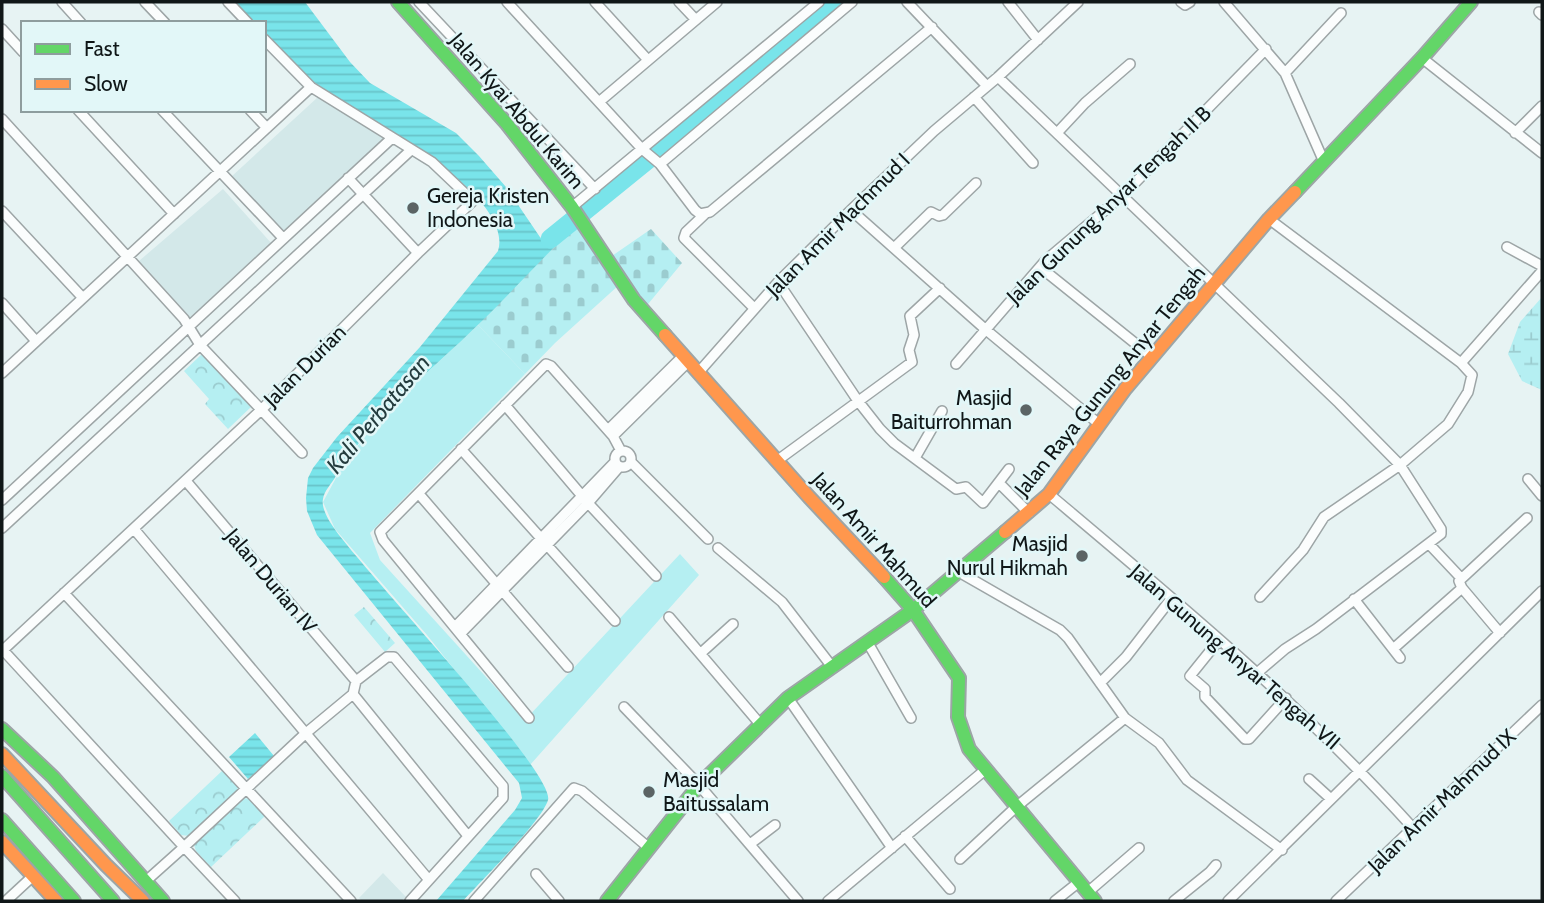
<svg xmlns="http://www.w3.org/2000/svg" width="1544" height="903" font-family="Cabin,sans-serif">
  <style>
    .built { fill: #d3e8e9 }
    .grass { fill: #b5eff2 }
    .wetland { fill: url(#wetland-marsh) }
    .cemetery { fill: url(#cemetery-stones) }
    .park { fill: url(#park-crowns) }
    .water { fill: url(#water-rules) }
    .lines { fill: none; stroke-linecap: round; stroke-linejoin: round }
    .river { stroke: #79e4ea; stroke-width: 19 }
    .street-casing { stroke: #9da5a6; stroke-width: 12 }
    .fast-casing { stroke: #9da5a6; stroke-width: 16 }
    .slow-casing { stroke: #9da5a6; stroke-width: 16 }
    .street { stroke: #fbfdfd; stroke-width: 9 }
    .fast { stroke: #63d668; stroke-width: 12 }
    .slow { stroke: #ff974d; stroke-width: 12 }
    .poi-dot { fill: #5b6465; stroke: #e2f7f8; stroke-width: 2.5 }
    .labels { text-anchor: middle; stroke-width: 5; stroke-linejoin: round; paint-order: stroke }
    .street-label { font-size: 21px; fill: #101718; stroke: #e2f7f8 }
    .poi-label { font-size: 21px; fill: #101718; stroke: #e2f7f8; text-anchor: start }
    .water-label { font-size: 23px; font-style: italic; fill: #243c3e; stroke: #e2f7f8 }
  </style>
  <defs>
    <pattern id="wetland-marsh" width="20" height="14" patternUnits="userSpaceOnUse" patternTransform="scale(1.75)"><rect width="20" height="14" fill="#b5eff2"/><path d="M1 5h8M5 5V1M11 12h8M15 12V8" fill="none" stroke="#9bcccf"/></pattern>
    <pattern id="cemetery-stones" width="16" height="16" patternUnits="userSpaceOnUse" patternTransform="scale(1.75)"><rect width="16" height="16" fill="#b5eff2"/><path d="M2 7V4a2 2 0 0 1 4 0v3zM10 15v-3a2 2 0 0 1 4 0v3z" fill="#9bcccf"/></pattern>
    <pattern id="park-crowns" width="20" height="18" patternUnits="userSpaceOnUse" patternTransform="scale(1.75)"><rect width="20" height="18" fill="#b5eff2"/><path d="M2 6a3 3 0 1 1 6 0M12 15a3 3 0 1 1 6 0" fill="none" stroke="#9bcccf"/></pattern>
    <pattern id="water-rules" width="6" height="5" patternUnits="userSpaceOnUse" patternTransform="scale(1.75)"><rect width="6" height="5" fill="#79e4ea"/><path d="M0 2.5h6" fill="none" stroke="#68c3c8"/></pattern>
  </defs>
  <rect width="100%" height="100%" fill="#e7f3f3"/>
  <!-- built -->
  <path class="built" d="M 318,97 L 385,139 L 282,234 L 231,177 Z
    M 223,189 L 272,244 L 191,318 L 139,261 Z
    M 383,873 L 406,897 L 401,901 L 362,901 L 359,898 Z"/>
  <!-- grass -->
  <path class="grass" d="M 478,325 L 525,374 L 370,533 L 380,560 L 525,720 L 680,554 L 699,575 L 530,765 L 427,635 L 335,529 L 323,502 L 344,463 L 384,413 Z"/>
  <!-- wetland -->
  <path class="wetland" d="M 1542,297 L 1542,390 L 1522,381 L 1508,354 L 1520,322 Z"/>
  <!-- cemetery -->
  <path class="cemetery" d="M 579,225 L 619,285 L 555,343 L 525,374 L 478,325 L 536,264 Z
    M 651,229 L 682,263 L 644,309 L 609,258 Z"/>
  <!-- park -->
  <path class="park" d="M 202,354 L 251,407 L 228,429 L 205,404 L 209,399 L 184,371 Z
    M 364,607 L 395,643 L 385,652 L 354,615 Z
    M 223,770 L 238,786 L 237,792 L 189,836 L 181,835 L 169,821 Z
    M 244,798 L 250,799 L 265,816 L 211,867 L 196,851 L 194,845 Z"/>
  <!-- water -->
  <path class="water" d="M 235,2 L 305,2 L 350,62 L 370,83 L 456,133 L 479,156 L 506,187 L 544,243 L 568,223 L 573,229 C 541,259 512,292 480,323 C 430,372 373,415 336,476 C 332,483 324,491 323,499 C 321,508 329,521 334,528 C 359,566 556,773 548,800 C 542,821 480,882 463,901 L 436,901 L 515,810 L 522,798 L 519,783 L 317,535 L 307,511 L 306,498 L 308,478 L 313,468 L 337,437 L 420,347 L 498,251 C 516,193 359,114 318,85 C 298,71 281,50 264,32 L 264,23 L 255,23 Z
    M 255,733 L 274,756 L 248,779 L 229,757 Z"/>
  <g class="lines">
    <!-- river -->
    <path class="river" d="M 550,239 L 787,47 L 839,2"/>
    <defs>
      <path id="street" d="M 62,2 L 81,23
        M 145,2 L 165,23
        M 228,2 L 248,23
        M 419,2 L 595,189
        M 507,2 L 642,149 L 660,164
        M 595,2 L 648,60
        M 679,2 L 696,20
        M 852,2 L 660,164 L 695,210 L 700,214 L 710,212 L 932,27
        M 907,2 L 987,86
        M 1008,2 L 1038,40
        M 1181,2 L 1185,5 L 1190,2
        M 1224,2 L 1285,73 L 1324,162
        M 1539,12 L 1542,15
        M 2,29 L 23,52
        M 1422,58 L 1542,153
        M 1285,73 L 1341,13
        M 998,77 L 1339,403 L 1400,465 L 1441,529 L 1441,534 L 1316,629 L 1285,649 L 1257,673
        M 974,97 L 1033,163
        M 599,102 L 717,2
        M 78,110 L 174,214
        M 162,110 L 283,238
        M 250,110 L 267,128
        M 2,119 L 184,319 L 200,345 L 302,453
        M 1057,133 L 1085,103 L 1130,64
        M 1515,133 L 1542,106
        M 348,178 L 418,253
        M 572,207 L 819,2
        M 851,210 L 985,329 L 1099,424
        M 2,211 L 83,298
        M 705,214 L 686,232 L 684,238 L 754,308
        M 1507,247 L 1542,266
        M 894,248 L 931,212 L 939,216 L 943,215 L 976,183
        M 1040,267 L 1151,356
        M 778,282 L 858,401 L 880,429 L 894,443 L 956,489 L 966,487 L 983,503 L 1009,469
        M 2,303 L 36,341
        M 1461,363 L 1542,271
        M 956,364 L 1046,260 L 1123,195 L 1266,49
        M 2,373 L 311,87
        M 698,373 L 780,280 L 851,210 L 934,131 L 998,77 L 1078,2
        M 505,405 L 588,503 L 656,576
        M 608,430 L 683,356
        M 613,436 L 688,362
        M 461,449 L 615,621
        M615 459a8 8 0 1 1 16 0a8 8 0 1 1-16 0Z
        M 915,458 L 942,411
        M 778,460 L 912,362 L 909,350 L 914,335 L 910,316 L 940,288
        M 631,462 L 708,539
        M 1528,479 L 1542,496
        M 186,481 L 356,681
        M 999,483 L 1029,513
        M 419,494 L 568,667
        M 1049,494 C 1175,600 1303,706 1413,828
        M 2,500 L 392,138
        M 2,528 L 411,150
        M 134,529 L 429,880
        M 1429,544 L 1461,578
        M 718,548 L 782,602 L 833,668
        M 959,572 L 1060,630 L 1068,638 L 1125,718 L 1159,743 L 1187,780 L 1282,850
        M 64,593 L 351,901
        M 1260,597 L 1303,550 L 1324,517 L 1400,465 L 1448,424 L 1468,392 L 1472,375 L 1461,363 L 1269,219
        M 1354,599 L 1400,658
        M 669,617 L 760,724
        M 455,627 L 615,462
        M 461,633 L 588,503 L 619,467
        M 1500,633 L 1462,588 L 1459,581 L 1527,518
        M 1219,640 L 1190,676 L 1205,689 L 1205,697 L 1245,739 L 1249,739 L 1286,698
        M 868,643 L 911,718
        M 1393,649 L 1462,588
        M 3,650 L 184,847 L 306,733 L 353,694 L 356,681 L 387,657 L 394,657 L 503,786 L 503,798 L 410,901
        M 2,651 L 261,410 L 418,253 L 473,201 L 432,162 L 311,87 L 264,39
        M 701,653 L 733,624
        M 1100,683 L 1126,657 L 1171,599
        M 353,694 L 468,836
        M 788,698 L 892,848
        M 624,707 L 699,785 L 798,901
        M 529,718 L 383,540 L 380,532 L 546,364 L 551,366 L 613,436 L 621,451
        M 1309,779 L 1331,799
        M 905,836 L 950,889
        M 750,844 L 775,825
        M 960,859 L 1016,807 L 1125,718
        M 536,874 L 559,901
        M 146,881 L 184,847 L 235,901
        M 1088,892 L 1139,848
        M 6,901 L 33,876
        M 474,901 L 574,788 L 582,791 L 649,848
        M 828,901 L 985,770
        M 1055,901 L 1079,882
        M 1174,901 L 1210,872 L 1216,865
        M 1228,901 L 1542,591
        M 1336,901 L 1542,705"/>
      <path id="fast" d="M 398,2 L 507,124 L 572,207 L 634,300 L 665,335
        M 1295,192 L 1422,58 L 1471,2
        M 884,577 L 913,610 L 959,678 L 958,717 L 969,749 L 1095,901
        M 2,729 L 53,777 L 163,901
        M 2,776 L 113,901
        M 2,820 L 74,901
        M 607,901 L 699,785 L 788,698 L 913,610 L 1005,532"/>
      <path id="slow" d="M 665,335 L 809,497 L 884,577
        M 1005,532 L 1049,494 L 1125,389 L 1269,219 L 1295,192
        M 2,754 L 106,865 L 143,901
        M 2,842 L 56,901"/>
    </defs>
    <!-- street casing -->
    <use href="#street" class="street-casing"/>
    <!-- fast casing -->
    <use href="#fast" class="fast-casing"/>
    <!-- slow casing -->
    <use href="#slow" class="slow-casing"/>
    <!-- street -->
    <use href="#street" class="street"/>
    <!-- fast -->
    <use href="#fast" class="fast"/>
    <!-- slow -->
    <use href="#slow" class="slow"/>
  </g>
  <!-- markers -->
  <g class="poi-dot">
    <circle cx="413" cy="208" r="7"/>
    <circle cx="1026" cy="410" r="7"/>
    <circle cx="1082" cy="556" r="7"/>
    <circle cx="649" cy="792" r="7"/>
  </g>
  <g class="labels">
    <!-- street labels -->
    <g class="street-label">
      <text transform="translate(517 111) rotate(50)" y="7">Jalan Kyai Abdul Karim</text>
      <text transform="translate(1109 205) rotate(-44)" y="7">Jalan Gunung Anyar Tengah II B</text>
      <text transform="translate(838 225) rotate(-45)" y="7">Jalan Amir Machmud I</text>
      <text transform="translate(305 366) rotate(-45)" y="7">Jalan Durian</text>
      <text transform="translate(1110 381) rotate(-51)" y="7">Jalan Raya Gunung Anyar Tengah</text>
      <text transform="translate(874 540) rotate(48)" y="7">Jalan Amir Mahmud</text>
      <text transform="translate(271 581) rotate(50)" y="7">Jalan Durian IV</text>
      <text transform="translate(1235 657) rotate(41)" y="7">Jalan Gunung Anyar Tengah VII</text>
      <text transform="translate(1442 801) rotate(-44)" y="7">Jalan Amir Mahmud IX</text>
    </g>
    <!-- poi labels -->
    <g class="poi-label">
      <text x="427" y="203">Gereja Kristen<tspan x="427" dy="24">Indonesia</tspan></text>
      <text x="1012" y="405" text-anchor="end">Masjid<tspan x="1012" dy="24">Baiturrohman</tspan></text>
      <text x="1068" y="551" text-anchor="end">Masjid<tspan x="1068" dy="24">Nurul Hikmah</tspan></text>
      <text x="663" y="787">Masjid<tspan x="663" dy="24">Baitussalam</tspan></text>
    </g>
    <!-- water labels -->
    <g class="water-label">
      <text transform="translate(378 414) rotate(-50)" y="8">Kali Perbatasan</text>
    </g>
  </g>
  <!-- border -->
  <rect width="1544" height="903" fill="none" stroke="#101718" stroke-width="7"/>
  <!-- legend -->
  <rect x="21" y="21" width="245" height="91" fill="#e2f7f8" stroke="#8e9d9e" stroke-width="2"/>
  <rect x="35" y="44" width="35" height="10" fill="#63d668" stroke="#8e9d9e" stroke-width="2"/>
  <text x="84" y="56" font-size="21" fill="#101718">Fast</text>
  <rect x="35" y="79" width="35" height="10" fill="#ff974d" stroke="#8e9d9e" stroke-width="2"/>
  <text x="84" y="91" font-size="21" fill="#101718">Slow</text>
</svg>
